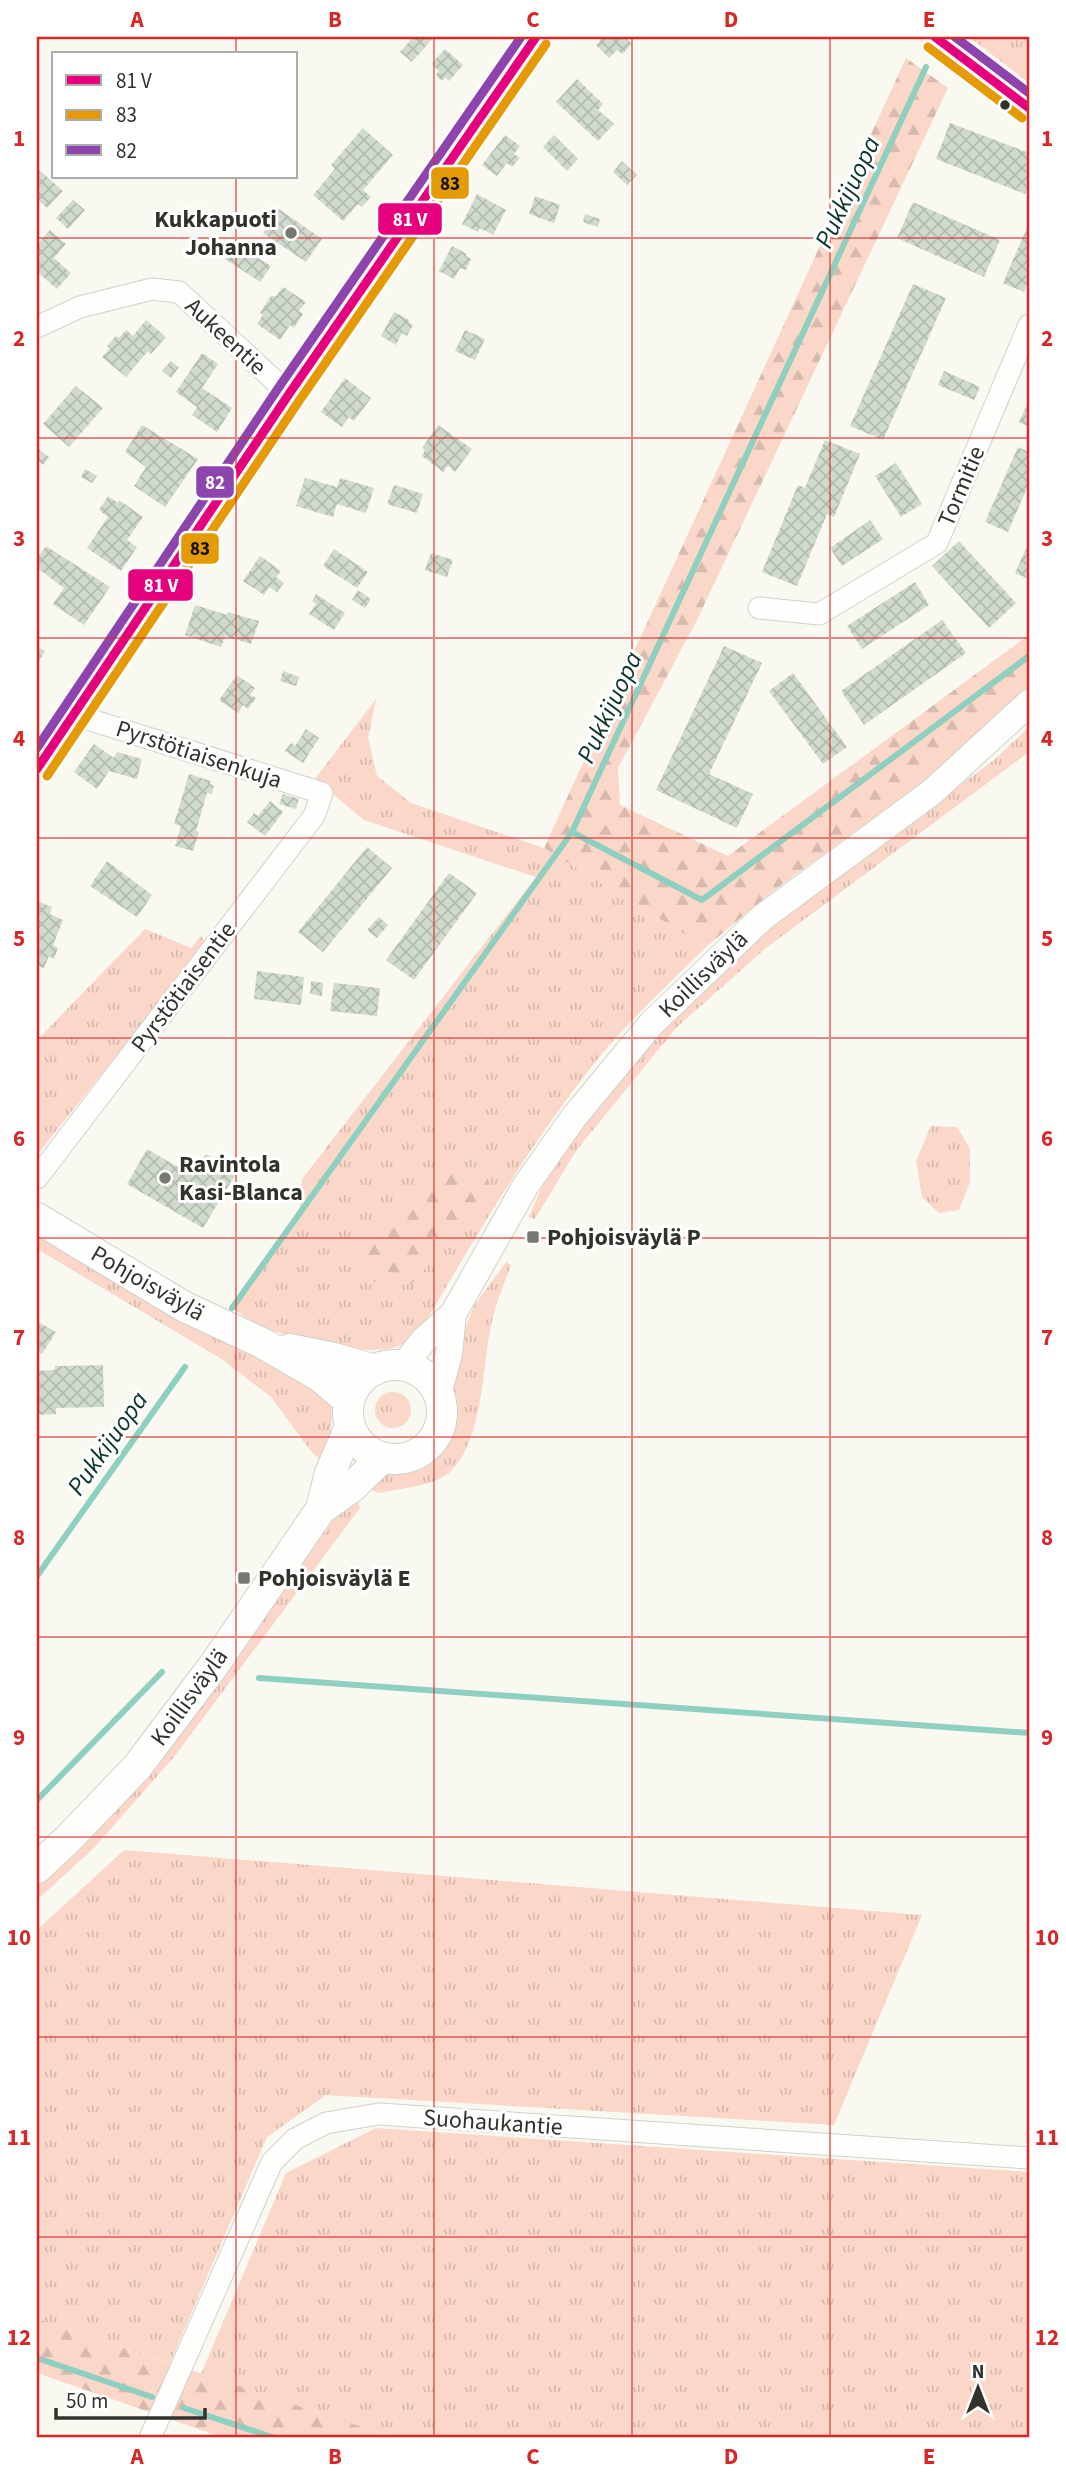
<svg xmlns="http://www.w3.org/2000/svg" width="1066" height="2475" font-family="'Source Sans 3',sans-serif">
  <style>
    .grass { fill: url(#grass-tufts) }
    .forest { fill: url(#forest-firs) }
    .lines { fill: none; stroke-linecap: round; stroke-linejoin: round }
    .stream { stroke: #8fcfbf; stroke-width: 6 }
    .building { fill: url(#building-cross-hatch) }
    .minor-casing { stroke: #d1d1cc; stroke-width: 23 }
    .tertiary-casing { stroke: #d1d1cc; stroke-width: 28 }
    .secondary-casing { stroke: #d1d1cc; stroke-width: 32 }
    .minor { stroke: #fefefd; stroke-width: 21 }
    .tertiary { stroke: #fefefd; stroke-width: 26 }
    .secondary { stroke: #fefefd; stroke-width: 30 }
    .bus-1-casing { stroke: #fff; stroke-width: 14 }
    .bus-2-casing { stroke: #fff; stroke-width: 14 }
    .bus-3-casing { stroke: #fff; stroke-width: 14 }
    .bus-1 { stroke: #e5007d; stroke-width: 9 }
    .bus-2 { stroke: #e39a04; stroke-width: 9 }
    .bus-3 { stroke: #8e44ad; stroke-width: 9 }
    .grid { fill: none; stroke: #d62828; stroke-width: 2; stroke-opacity: 0.55 }
    .bus-dot { fill: #32322d; stroke: #fff; stroke-width: 2.5 }
    .poi-dot { fill: #787872; stroke: #fff; stroke-width: 2.5 }
    .labels { text-anchor: middle; stroke-width: 6; stroke-linejoin: round; paint-order: stroke }
    .poi-label { font-size: 24px; font-weight: bold; fill: #32322d; stroke: #fff; text-anchor: start }
    .street-label { font-size: 24px; fill: #32322d; stroke: #fff }
    .water-label { font-size: 26px; font-style: italic; fill: #09352d; stroke: #fff }
    .line-badge { stroke: #fff; stroke-width: 2.5 }
    .badge-label { font-size: 19px; text-anchor: middle; font-weight: bold; fill: #fff }
    .pale-badge-label { font-size: 19px; text-anchor: middle; font-weight: bold; fill: #111 }
    .neatline { fill: none; stroke: #d62828; stroke-width: 2.5 }
    .grid-label { font-size: 23px; text-anchor: middle; font-weight: bold; fill: #d62828 }
  </style>
  <defs>
    <pattern id="grass-tufts" width="24" height="20" patternUnits="userSpaceOnUse" patternTransform="scale(1.75)"><rect width="24" height="20" fill="#fad7c9"/><path d="M3 7l-1-3M5 7V3M7 7l1-3M15 17l-1-3M17 17v-4M19 17l1-3" fill="none" stroke="#d7b9ad"/></pattern>
    <pattern id="forest-firs" width="22" height="20" patternUnits="userSpaceOnUse" patternTransform="scale(1.75)"><rect width="22" height="20" fill="#fad7c9"/><path d="M5 1l3.5 6h-7zM16 11l3.5 6h-7z" fill="#d7b9ad"/></pattern>
    <pattern id="building-cross-hatch" width="8" height="8" patternUnits="userSpaceOnUse" patternTransform="scale(1.75)"><rect width="8" height="8" fill="#d0dacd"/><path d="M0 0l8 8M0 8l8-8" fill="none" stroke="#b3bcb0"/></pattern>
  </defs>
  <rect width="100%" height="100%" fill="#f9f9f2"/>
  <!-- grass -->
  <path class="grass" d="M 969,37 L 1029,37 L 1029,83 Z
    M 376,699 L 368,738 L 377,776 L 411,803 L 544,848 L 706,947 C 675,978 641,1009 612,1042 C 539,1128 482,1226 425,1323 C 417,1333 408,1343 396,1347 C 368,1357 293,1339 265,1328 C 253,1323 243,1315 232,1308 L 299,1215 L 302,1179 L 536,877 L 364,820 L 315,779 Z
    M 1029,727 L 1029,752 L 1025,755 L 766,948 L 676,1028 L 576,1151 L 535,1219 L 529,1217 L 546,1177 L 570,1137 L 661,1027 L 786,913 L 994,760 Z
    M 145,929 L 191,948 L 201,936 L 206,943 L 37,1155 L 37,1040 Z
    M 931,1126 L 957,1127 L 970,1149 L 970,1182 L 959,1210 L 939,1213 L 922,1197 L 916,1161 Z
    M 37,1236 L 199,1331 L 308,1377 L 324,1389 L 332,1406 L 331,1432 L 324,1461 L 313,1454 L 271,1397 L 223,1360 L 37,1249 Z
    M 506,1262 L 511,1265 C 504,1285 495,1305 491,1326 C 482,1369 483,1442 449,1473 C 434,1486 398,1489 378,1493 L 361,1484 L 378,1473 L 403,1472 L 422,1467 L 438,1454 L 451,1435 L 456,1413 L 452,1382 L 459,1344 L 474,1306 Z
    M375 1410a18 18 0 1 1 36 0a18 18 0 1 1-36 0Z
    M 352,1494 L 358,1501 L 360,1508 L 174,1757 L 93,1849 L 37,1900 L 37,1883 L 68,1855 L 164,1752 Z
    M 124,1850 L 922,1915 L 834,2125 L 326,2095 L 267,2137 L 170,2363 L 37,2319 L 37,1930 Z
    M 376,2128 L 1029,2172 L 1029,2438 L 395,2438 L 201,2374 L 286,2173 Z"/>
  <!-- forest -->
  <path class="forest" d="M 906,58 L 948,88 L 697,620 L 618,768 L 620,805 L 728,856 L 1029,635 L 1029,690 L 941,769 L 773,891 L 706,947 L 544,848 Z
    M 449,1166 L 487,1173 L 490,1189 L 411,1285 L 374,1282 L 357,1253 L 361,1240 L 377,1236 Z
    M 37,2319 L 395,2438 L 224,2438 L 37,2373 Z"/>
  <g class="lines">
    <!-- stream -->
    <path class="stream" d="M 572,832 L 702,900 L 1029,656
      M 232,1308 L 572,832 L 926,67
      M 37,1576 L 185,1367
      M 259,1678 L 1029,1733
      M 37,1800 L 162,1672
      M 37,2358 L 152,2397
      M 184,2408 L 275,2438"/>
  </g>
  <!-- building -->
  <path class="building" d="M 413,37 L 434,37 L 412,62 L 400,52 Z
    M 603,37 L 629,37 L 627,39 L 632,44 L 622,54 L 617,50 L 609,58 L 596,45 Z
    M 445,49 L 463,65 L 449,81 L 445,77 L 442,81 L 436,75 L 439,71 L 431,64 Z
    M 577,79 L 603,104 L 598,110 L 614,124 L 598,141 L 556,102 Z
    M 950,123 L 1029,153 L 1029,183 L 1025,194 L 936,159 Z
    M 363,128 L 393,155 L 363,190 L 371,197 L 362,207 L 358,204 L 343,221 L 313,195 L 335,169 L 331,165 Z
    M 505,135 L 520,146 L 514,154 L 520,158 L 512,167 L 507,163 L 497,176 L 482,165 Z
    M 554,135 L 578,159 L 567,171 L 543,147 Z
    M 622,161 L 637,175 L 627,185 L 613,172 Z
    M 37,168 L 63,191 L 47,208 L 37,199 Z
    M 477,194 L 506,210 L 493,235 L 480,228 L 478,232 L 462,224 Z
    M 535,196 L 560,205 L 554,223 L 529,214 Z
    M 73,200 L 85,210 L 68,229 L 56,218 Z
    M 913,202 L 1000,240 L 984,277 L 897,238 Z
    M 279,209 L 322,239 L 306,262 L 263,233 Z
    M 585,214 L 600,219 L 598,227 L 583,222 Z
    M 1029,223 L 1029,279 L 1024,292 L 1003,283 Z
    M 50,230 L 66,244 L 54,258 L 71,273 L 57,289 L 37,272 L 37,252 L 39,250 L 37,245 Z
    M 235,244 L 271,266 L 260,282 L 225,259 Z
    M 452,246 L 467,254 L 466,256 L 471,259 L 466,270 L 460,268 L 454,279 L 439,271 Z
    M 913,284 L 946,298 L 883,440 L 850,426 Z
    M 283,287 L 306,302 L 299,311 L 303,314 L 294,328 L 290,325 L 280,340 L 257,324 L 263,315 L 260,313 L 271,296 L 276,296 Z
    M 394,312 L 409,320 L 408,322 L 413,325 L 407,336 L 402,333 L 396,345 L 381,336 Z
    M 146,320 L 166,337 L 151,354 L 148,351 L 126,377 L 102,357 L 110,348 L 107,346 L 116,336 L 119,338 L 126,330 L 133,336 Z
    M 465,330 L 485,339 L 475,360 L 455,351 Z
    M 202,353 L 218,364 L 202,388 L 232,408 L 217,432 L 192,415 L 197,407 L 176,392 Z
    M 171,361 L 179,367 L 171,378 L 162,371 Z
    M 944,371 L 980,387 L 974,400 L 938,385 Z
    M 345,378 L 371,398 L 354,421 L 349,417 L 342,427 L 321,412 Z
    M 76,386 L 103,408 L 69,447 L 43,424 Z
    M 1029,400 L 1029,427 L 1019,422 Z
    M 142,425 L 198,459 L 165,507 L 134,486 L 146,467 L 125,452 Z
    M 438,425 L 472,449 L 455,472 L 448,466 L 443,472 L 422,456 L 425,450 L 422,448 Z
    M 825,440 L 860,454 L 834,517 L 827,514 L 797,586 L 762,572 L 798,485 L 805,488 Z
    M 1018,447 L 1029,452 L 1029,483 L 1008,532 L 985,522 Z
    M 37,448 L 49,457 L 43,465 L 37,460 Z
    M 896,463 L 922,504 L 901,517 L 875,476 Z
    M 85,469 L 97,476 L 92,483 L 81,477 Z
    M 305,478 L 337,487 L 340,478 L 374,488 L 366,513 L 337,504 L 333,517 L 296,506 Z
    M 394,485 L 423,494 L 417,513 L 387,504 Z
    M 108,496 L 118,503 L 119,500 L 143,517 L 127,540 L 137,547 L 121,571 L 87,548 L 108,517 L 99,510 Z
    M 870,520 L 883,539 L 842,566 L 830,548 Z
    M 959,541 L 1016,603 L 989,628 L 932,566 Z
    M 1029,542 L 1029,579 L 1015,573 Z
    M 46,546 L 110,587 L 84,625 L 53,604 L 64,588 L 37,568 L 37,558 Z
    M 334,549 L 368,572 L 357,588 L 323,566 Z
    M 431,553 L 453,560 L 447,577 L 425,570 Z
    M 260,556 L 281,571 L 276,577 L 284,583 L 277,592 L 269,587 L 264,595 L 243,581 Z
    M 915,582 L 929,605 L 862,649 L 847,626 Z
    M 358,590 L 371,599 L 365,608 L 352,600 Z
    M 316,594 L 345,613 L 334,630 L 309,614 L 316,604 L 312,601 Z
    M 195,605 L 227,615 L 228,612 L 259,621 L 251,644 L 225,636 L 221,647 L 185,635 Z
    M 942,620 L 966,653 L 864,725 L 841,691 Z
    M 37,646 L 45,651 L 37,664 Z
    M 724,646 L 762,663 L 709,774 L 753,794 L 737,828 L 656,790 Z
    M 283,671 L 299,677 L 296,686 L 280,681 Z
    M 793,673 L 847,747 L 823,764 L 769,691 Z
    M 237,675 L 255,688 L 250,695 L 256,698 L 248,709 L 243,705 L 238,713 L 219,700 Z
    M 306,729 L 319,738 L 303,763 L 285,751 L 291,743 L 295,746 Z
    M 94,744 L 114,758 L 117,752 L 142,759 L 137,779 L 109,771 L 97,789 L 74,772 Z
    M 189,774 L 211,781 L 210,784 L 214,786 L 212,794 L 207,793 L 196,831 L 199,832 L 193,851 L 175,846 L 181,826 L 174,824 Z
    M 283,794 L 299,799 L 296,809 L 279,804 Z
    M 270,801 L 283,812 L 265,836 L 247,822 L 254,813 L 258,816 Z
    M 367,847 L 392,868 L 323,952 L 298,932 Z
    M 107,861 L 152,895 L 137,917 L 90,886 Z
    M 449,873 L 477,893 L 414,980 L 386,960 Z
    M 37,901 L 52,907 L 50,914 L 63,920 L 53,945 L 58,948 L 54,959 L 49,956 L 44,968 L 37,966 Z
    M 379,917 L 388,925 L 377,938 L 367,930 Z
    M 257,971 L 304,977 L 301,1005 L 254,999 Z
    M 311,981 L 323,983 L 322,996 L 310,994 Z
    M 334,983 L 380,988 L 377,1016 L 330,1011 Z
    M 147,1149 L 193,1176 L 206,1154 L 237,1172 L 203,1228 L 127,1184 Z
    M 37,1321 L 56,1332 L 42,1354 L 37,1351 Z
    M 103,1365 L 104,1407 L 56,1408 L 56,1414 L 37,1415 L 37,1371 L 55,1370 L 55,1366 Z"/>
  <g class="lines">
    <defs>
      <path id="minor" d="M 37,327 L 80,307 L 152,289 L 179,292 L 289,394
        M 759,608 L 819,614 L 937,543 L 1029,325
        M 37,1178 L 314,816 L 322,793 L 75,715
        M 150,2438 L 272,2162 L 295,2139 L 326,2123 L 379,2114 L 1029,2158"/>
      <path id="tertiary" d="M 935,37 L 1029,108
        M 37,769 L 75,715 L 289,394 L 536,37
        M 403,1366 L 423,1341 L 453,1314 L 526,1185 L 574,1117 L 651,1024 L 763,917 L 932,792 L 1029,703
        M 438,1394 L 449,1354 L 453,1314"/>
      <path id="secondary" d="M 37,1218 L 183,1306 L 262,1343 L 321,1377 L 349,1401
        M 289,1349 L 334,1358 L 375,1370
        M348 1412a47 47 0 1 1 94 0a47 47 0 1 1-94 0Z
        M 321,1509 L 330,1473 L 350,1427
        M 37,1868 L 67,1840 L 137,1767 L 214,1665 L 321,1509 L 352,1487 L 382,1458"/>
    </defs>
    <!-- minor casing -->
    <use href="#minor" class="minor-casing"/>
    <!-- tertiary casing -->
    <use href="#tertiary" class="tertiary-casing"/>
    <!-- secondary casing -->
    <use href="#secondary" class="secondary-casing"/>
    <!-- minor -->
    <use href="#minor" class="minor"/>
    <!-- tertiary -->
    <use href="#tertiary" class="tertiary"/>
    <!-- secondary -->
    <use href="#secondary" class="secondary"/>
    <defs>
      <path id="bus-1" d="M 935,37 L 1029,108
        M 37,769 L 289,394 L 536,37"/>
      <path id="bus-2" d="M 928,47 L 1022,118
        M 47,776 L 299,401 L 546,44"/>
      <path id="bus-3" d="M 955,37 L 1029,93
        M 37,748 L 279,387 L 521,37"/>
    </defs>
    <!-- bus-1 casing -->
    <use href="#bus-1" class="bus-1-casing"/>
    <!-- bus-2 casing -->
    <use href="#bus-2" class="bus-2-casing"/>
    <!-- bus-3 casing -->
    <use href="#bus-3" class="bus-3-casing"/>
    <!-- bus-1 -->
    <use href="#bus-1" class="bus-1"/>
    <!-- bus-2 -->
    <use href="#bus-2" class="bus-2"/>
    <!-- bus-3 -->
    <use href="#bus-3" class="bus-3"/>
  </g>
  <!-- grid -->
  <path class="grid" d="M 236,37 L 236,54M 434,37 L 434,2438M 632,37 L 632,2438M 830,37 L 830,2438M 236,177 L 236,2438M 37,238 L 1029,238M 37,438 L 1029,438M 37,638 L 1029,638M 37,838 L 1029,838M 37,1038 L 1029,1038M 37,1238 L 1029,1238M 37,1437 L 1029,1437M 37,1637 L 1029,1637M 37,1837 L 1029,1837M 37,2037 L 1029,2037M 37,2237 L 1029,2237"/>
  <!-- markers -->
  <circle class="bus-dot" cx="1005" cy="105" r="6"/>
  <g class="poi-dot">
    <circle cx="291" cy="233" r="7"/>
    <circle cx="165" cy="1178" r="7"/>
    <rect x="526" y="1230" width="14" height="14" rx="3.5"/>
    <rect x="237" y="1571" width="14" height="14" rx="3.5"/>
  </g>
  <g class="labels">
    <!-- poi labels -->
    <g class="poi-label">
      <text x="277" y="227" text-anchor="end">Kukkapuoti<tspan x="277" dy="28">Johanna</tspan></text>
      <text x="179" y="1172">Ravintola<tspan x="179" dy="28">Kasi-Blanca</tspan></text>
      <text x="547" y="1245">Pohjoisväylä P</text>
      <text x="258" y="1586">Pohjoisväylä E</text>
    </g>
    <!-- street labels -->
    <g class="street-label">
      <text transform="translate(226 336) rotate(43)" y="8">Aukeentie</text>
      <text transform="translate(961 486) rotate(-67)" y="8">Tormitie</text>
      <text transform="translate(199 754) rotate(18)" y="8">Pyrstötiaisenkuja</text>
      <text transform="translate(703 974) rotate(-44)" y="8">Koillisväylä</text>
      <text transform="translate(183 987) rotate(-53)" y="8">Pyrstötiaisentie</text>
      <text transform="translate(148 1283) rotate(30)" y="8">Pohjoisväylä</text>
      <text transform="translate(189 1697) rotate(-54)" y="8">Koillisväylä</text>
      <text transform="translate(493 2122) rotate(4)" y="8">Suohaukantie</text>
    </g>
    <!-- water labels -->
    <g class="water-label">
      <text transform="translate(847 192) rotate(-65)" y="9">Pukkijuopa</text>
      <text transform="translate(609 707) rotate(-65)" y="9">Pukkijuopa</text>
      <text transform="translate(107 1443) rotate(-55)" y="9">Pukkijuopa</text>
    </g>
  </g>
  <g class="line-badge">
    <rect x="430" y="166" width="40" height="34" rx="7" fill="#e39a04"/>
    <rect x="377" y="202" width="66" height="34" rx="7" fill="#e5007d"/>
    <rect x="195" y="465" width="40" height="34" rx="7" fill="#8e44ad"/>
    <rect x="180" y="532" width="40" height="33" rx="7" fill="#e39a04"/>
    <rect x="127" y="568" width="67" height="34" rx="7" fill="#e5007d"/>
  </g>
  <g class="badge-label">
    <text x="410" y="226">81 V</text>
    <text x="215" y="489">82</text>
    <text x="161" y="592">81 V</text>
  </g>
  <g class="pale-badge-label">
    <text x="450" y="190">83</text>
    <text x="200" y="555">83</text>
  </g>
  <!-- border -->
  <rect width="1066" height="2475" fill="none" stroke="#ffffff" stroke-width="77"/>
  <!-- legend -->
  <rect x="52" y="52" width="245" height="126" fill="#ffffff" stroke="#adadab" stroke-width="2"/>
  <rect x="66" y="75" width="35" height="10" fill="#e5007d" stroke="#adadab" stroke-width="2"/>
  <text x="116" y="88" font-size="21" fill="#32322d">81 V</text>
  <rect x="66" y="110" width="35" height="10" fill="#e39a04" stroke="#adadab" stroke-width="2"/>
  <text x="116" y="122" font-size="21" fill="#32322d">83</text>
  <rect x="66" y="145" width="35" height="10" fill="#8e44ad" stroke="#adadab" stroke-width="2"/>
  <text x="116" y="158" font-size="21" fill="#32322d">82</text>
  <!-- north arrow -->
  <g transform="translate(978 2388)" stroke="#ffffff" stroke-width="5" paint-order="stroke">
  <path d="M0-5L12 26L0 18L-12 26Z" fill="#32322d"/>
  <text y="-10" font-size="19" font-weight="bold" text-anchor="middle" fill="#32322d">N</text>
  </g>
  <!-- scale -->
  <path d="M56 2408v10h149v-10" fill="none" stroke="#32322d" stroke-width="3.5"/>
  <text x="66" y="2408" font-size="21" fill="#32322d" stroke="#ffffff" stroke-width="5" paint-order="stroke">50 m</text>
  <rect x="38" y="38" width="990" height="2398" class="neatline"/>
  <g class="grid-label">
    <text x="137" y="27">A</text>
    <text x="335" y="27">B</text>
    <text x="533" y="27">C</text>
    <text x="731" y="27">D</text>
    <text x="929" y="27">E</text>
    <text x="19" y="146">1</text>
    <text x="1047" y="146">1</text>
    <text x="19" y="346">2</text>
    <text x="1047" y="346">2</text>
    <text x="19" y="546">3</text>
    <text x="1047" y="546">3</text>
    <text x="19" y="746">4</text>
    <text x="1047" y="746">4</text>
    <text x="19" y="946">5</text>
    <text x="1047" y="946">5</text>
    <text x="19" y="1146">6</text>
    <text x="1047" y="1146">6</text>
    <text x="19" y="1345">7</text>
    <text x="1047" y="1345">7</text>
    <text x="19" y="1545">8</text>
    <text x="1047" y="1545">8</text>
    <text x="19" y="1745">9</text>
    <text x="1047" y="1745">9</text>
    <text x="19" y="1945">10</text>
    <text x="1047" y="1945">10</text>
    <text x="19" y="2145">11</text>
    <text x="1047" y="2145">11</text>
    <text x="19" y="2345">12</text>
    <text x="1047" y="2345">12</text>
    <text x="137" y="2464">A</text>
    <text x="335" y="2464">B</text>
    <text x="533" y="2464">C</text>
    <text x="731" y="2464">D</text>
    <text x="929" y="2464">E</text>
  </g>
</svg>
